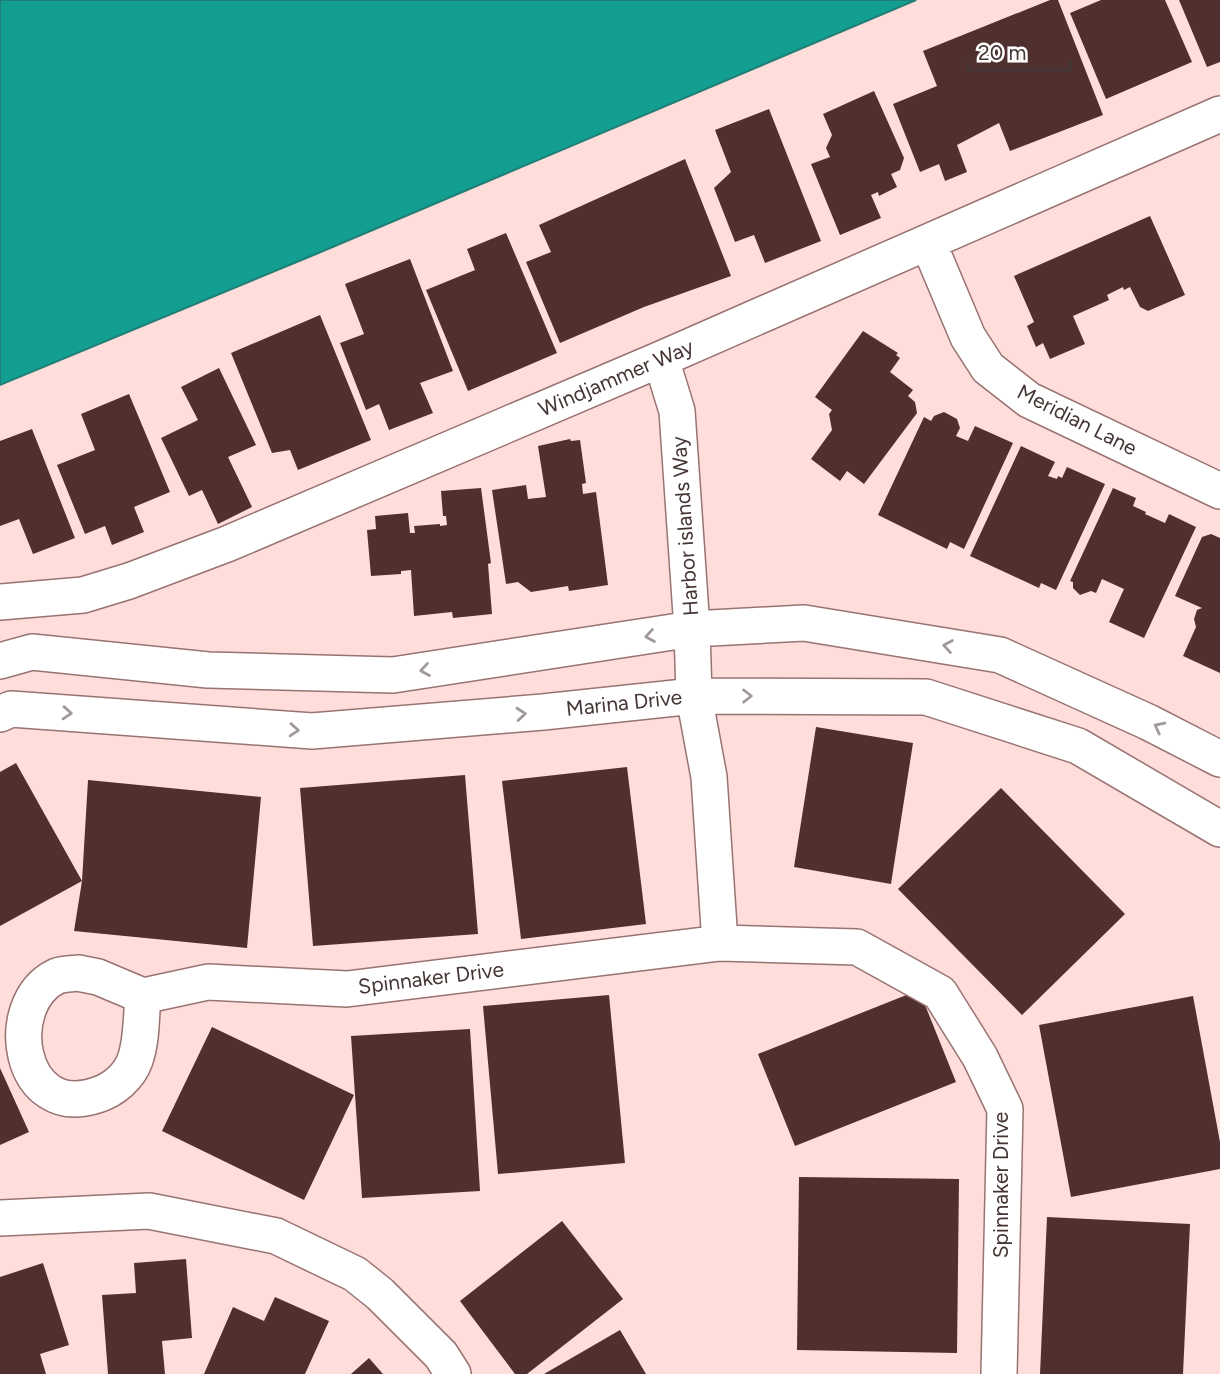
<svg xmlns="http://www.w3.org/2000/svg" width="1220" height="1374" font-family="Figtree,sans-serif">
  <style>
    .water { fill: #129e91; stroke: #217e75; stroke-width: 2 }
    .building { fill: #50302f }
    .lines { fill: none; stroke-linecap: round; stroke-linejoin: round }
    .minor-casing { stroke: #987371; stroke-width: 38 }
    .minor { stroke: #fff; stroke-width: 35 }
    .oneway { stroke: #a29a9a }
    .labels { text-anchor: middle; stroke-width: 7; stroke-linejoin: round; paint-order: stroke }
    .street-label { font-size: 21px; fill: #453534; stroke: #fff }
  </style>
  <rect width="100%" height="100%" fill="#fedddb"/>
  <!-- water -->
  <path class="water" d="M 0,0 L 916,0 L 316,254 L 0,385 Z"/>
  <!-- building -->
  <path class="building" d="M 1050,0 L 1058,0 L 1103,115 L 1010,151 L 999,123 L 957,145 L 967,172 L 945,181 L 939,164 L 920,172 L 893,104 L 937,86 L 923,51 Z
    M 1101,0 L 1165,0 L 1192,62 L 1106,99 L 1070,13 Z
    M 1179,0 L 1220,0 L 1220,62 L 1207,67 Z
    M 874,91 L 904,158 L 900,170 L 891,174 L 897,187 L 879,196 L 878,192 L 871,195 L 881,218 L 840,235 L 811,164 L 830,157 L 826,148 L 832,135 L 823,114 Z
    M 769,109 L 821,241 L 765,263 L 754,235 L 735,242 L 714,188 L 731,172 L 715,130 Z
    M 685,159 L 731,276 L 644,307 L 560,343 L 526,262 L 551,252 L 539,225 Z
    M 1150,216 L 1185,295 L 1148,311 L 1140,307 L 1130,287 L 1124,290 L 1123,287 L 1107,295 L 1109,300 L 1073,316 L 1085,344 L 1050,359 L 1043,343 L 1036,347 L 1027,326 L 1034,322 L 1014,276 Z
    M 506,233 L 557,353 L 468,391 L 426,290 L 475,270 L 467,249 Z
    M 410,259 L 453,371 L 420,383 L 433,413 L 389,430 L 379,404 L 366,410 L 340,343 L 364,334 L 345,284 Z
    M 320,315 L 371,440 L 298,470 L 290,450 L 272,453 L 231,353 Z
    M 863,331 L 898,353 L 896,355 L 900,358 L 890,372 L 913,390 L 908,396 L 915,402 L 917,413 L 864,484 L 847,471 L 840,481 L 811,459 L 832,430 L 829,414 L 832,410 L 815,397 Z
    M 219,368 L 256,445 L 228,457 L 252,507 L 218,524 L 202,490 L 189,496 L 161,438 L 198,420 L 181,387 Z
    M 129,394 L 170,492 L 134,507 L 144,532 L 112,545 L 105,526 L 85,534 L 57,465 L 95,450 L 81,414 Z
    M 944,412 L 957,419 L 960,428 L 956,436 L 968,441 L 975,426 L 1013,443 L 964,549 L 950,542 L 947,549 L 878,515 L 924,417 L 931,421 L 934,416 Z
    M 32,429 L 75,538 L 33,554 L 19,519 L 0,526 L 0,441 Z
    M 570,439 L 571,441 L 580,440 L 586,483 L 582,484 L 583,494 L 596,492 L 608,585 L 569,591 L 568,586 L 531,592 L 518,582 L 506,584 L 492,490 L 526,485 L 528,499 L 546,497 L 538,446 Z
    M 1021,446 L 1055,462 L 1048,476 L 1057,479 L 1058,476 L 1062,478 L 1067,467 L 1105,484 L 1056,590 L 1041,583 L 1039,588 L 970,556 Z
    M 481,488 L 491,563 L 488,564 L 492,614 L 453,618 L 452,612 L 414,616 L 411,570 L 401,571 L 401,574 L 371,576 L 367,530 L 376,529 L 375,516 L 408,513 L 410,533 L 415,533 L 414,526 L 440,524 L 440,526 L 447,525 L 446,516 L 443,516 L 441,491 Z
    M 1113,488 L 1136,498 L 1133,506 L 1146,512 L 1145,514 L 1165,523 L 1169,514 L 1196,527 L 1144,638 L 1109,622 L 1124,589 L 1102,579 L 1096,593 L 1091,591 L 1080,595 L 1073,588 L 1073,582 L 1070,581 Z
    M 1211,534 L 1220,538 L 1220,673 L 1183,656 L 1196,627 L 1194,619 L 1197,610 L 1202,608 L 1175,596 L 1202,537 Z
    M 816,727 L 913,743 L 891,884 L 794,867 Z
    M 16,763 L 82,881 L 0,926 L 0,772 Z
    M 627,767 L 646,924 L 521,939 L 502,781 Z
    M 465,775 L 478,934 L 313,946 L 300,788 Z
    M 88,780 L 261,797 L 247,948 L 74,931 L 82,881 Z
    M 1001,788 L 1125,914 L 1022,1015 L 898,889 Z
    M 919,990 L 956,1082 L 795,1146 L 758,1054 Z
    M 609,995 L 625,1163 L 498,1174 L 483,1006 Z
    M 1193,996 L 1220,1142 L 1220,1169 L 1071,1197 L 1039,1025 Z
    M 212,1027 L 354,1095 L 304,1200 L 162,1131 Z
    M 470,1029 L 480,1191 L 362,1198 L 351,1036 Z
    M 0,1068 L 29,1132 L 0,1145 Z
    M 799,1177 L 959,1179 L 957,1353 L 797,1350 Z
    M 1047,1217 L 1190,1224 L 1183,1374 L 1040,1374 Z
    M 562,1221 L 623,1299 L 527,1374 L 515,1374 L 460,1301 Z
    M 186,1259 L 192,1338 L 162,1341 L 165,1374 L 108,1374 L 102,1295 L 136,1293 L 134,1263 Z
    M 43,1263 L 69,1345 L 40,1354 L 46,1374 L 0,1374 L 0,1277 Z
    M 275,1297 L 329,1321 L 305,1374 L 204,1374 L 233,1307 L 264,1321 Z
    M 620,1330 L 646,1374 L 544,1374 Z
    M 369,1358 L 383,1374 L 351,1374 Z"/>
  <g class="lines">
    <defs>
      <path id="minor" d="M 928,242 L 968,337 L 988,368 L 1029,400 L 1220,491
        M 661,359 L 677,411 L 692,629 L 694,696 L 709,777 L 720,943
        M 0,602 L 83,595 L 129,581 L 227,544 L 661,359 L 1220,114
        M 0,661 L 32,652 L 208,670 L 393,675 L 692,629 L 804,623 L 1000,655 L 1148,722 L 1220,759
        M 0,714 L 11,709 L 312,731 L 543,712 L 694,696 L 926,697 L 1078,746 L 1220,829
        M 78,973 L 98,977 L 143,996 C 141,1017 142,1040 135,1060 C 129,1077 113,1090 97,1095 C 18,1122 0,1003 57,976 C 63,974 71,974 78,973 Z
        M 143,996 L 208,982 L 347,989 L 720,943 L 857,947 L 940,993 L 980,1057 L 1005,1109 L 999,1374
        M 0,1218 L 149,1211 L 276,1236 L 355,1274 L 380,1294 L 441,1355 L 453,1374"/>
    </defs>
    <!-- minor casing -->
    <use href="#minor" class="minor-casing"/>
    <!-- minor -->
    <use href="#minor" class="minor"/>
  </g>
  <!-- one-way arrows -->
  <defs><path id="oneway-chevron" d="M-2-3.5L2.5 0L-2 3.5" fill="none" stroke-width="1.6" stroke-linecap="round" stroke-linejoin="round" transform="scale(1.75)"/></defs>
  <g class="oneway">
    <use href="#oneway-chevron" transform="translate(650 636) rotate(171)"/>
    <use href="#oneway-chevron" transform="translate(948 646) rotate(-171)"/>
    <use href="#oneway-chevron" transform="translate(425 670) rotate(171)"/>
    <use href="#oneway-chevron" transform="translate(747 696)"/>
    <use href="#oneway-chevron" transform="translate(67 713) rotate(4)"/>
    <use href="#oneway-chevron" transform="translate(521 714) rotate(-5)"/>
    <use href="#oneway-chevron" transform="translate(1159 727) rotate(-153)"/>
    <use href="#oneway-chevron" transform="translate(294 730) rotate(4)"/>
  </g>
  <g class="labels">
    <!-- street labels -->
    <g class="street-label">
      <text transform="translate(616 378) rotate(-23)" y="7">Windjammer Way</text>
      <text transform="translate(1077 420) rotate(27)" y="7">Meridian Lane</text>
      <text transform="translate(685 526) rotate(-94)" y="7">Harbor islands Way</text>
      <text transform="translate(624 703) rotate(-6)" y="7">Marina Drive</text>
      <text transform="translate(431 978) rotate(-7)" y="7">Spinnaker Drive</text>
      <text transform="translate(1001 1185) rotate(-90)" y="7">Spinnaker Drive</text>
    </g>
  </g>
  <!-- scale -->
  <path d="M968 60v10h102v-10" fill="none" stroke="#453534" stroke-width="3.5"/>
  <text x="978" y="60" font-size="21" fill="#453534" stroke="#ffffff" stroke-width="5" paint-order="stroke">20 m</text>
</svg>
